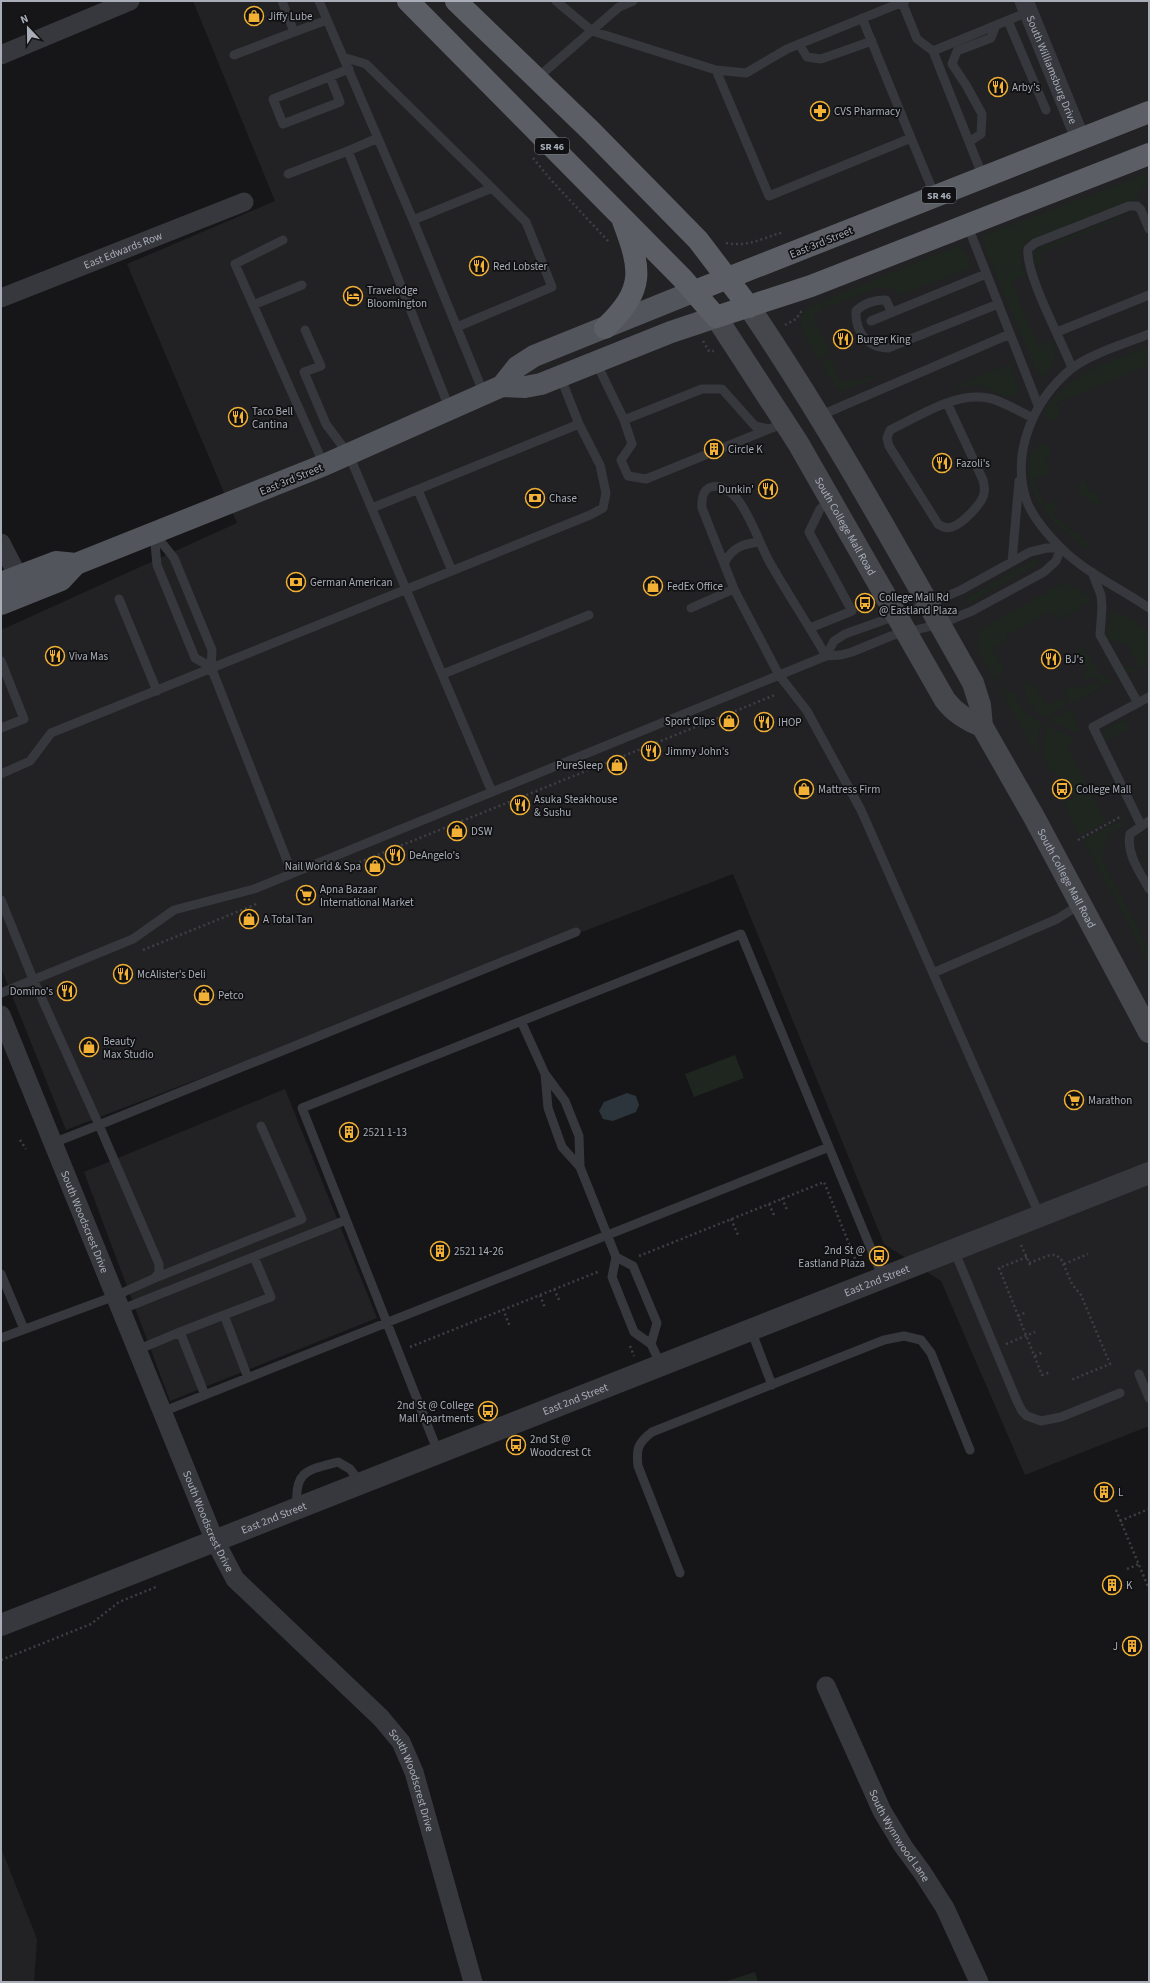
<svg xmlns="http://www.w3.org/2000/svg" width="1150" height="1983" font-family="'Source Sans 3',sans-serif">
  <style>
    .built { fill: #222225 }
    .green { fill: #1e261f }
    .water { fill: #2c353c }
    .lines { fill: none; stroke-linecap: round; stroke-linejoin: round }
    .path { stroke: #3d3f44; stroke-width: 2.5; stroke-dasharray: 2 3; stroke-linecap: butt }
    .service { stroke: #37383d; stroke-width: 9 }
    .minor { stroke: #37383d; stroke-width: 19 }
    .tertiary { stroke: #37383d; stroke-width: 22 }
    .secondary { stroke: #45474d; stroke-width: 22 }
    .primary { stroke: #53555c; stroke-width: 22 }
    .trunk { stroke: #5b5e65; stroke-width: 22 }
    .labels { text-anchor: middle; stroke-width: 3.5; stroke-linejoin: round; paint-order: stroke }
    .shield { fill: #111113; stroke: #7b7e86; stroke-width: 1 }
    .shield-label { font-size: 10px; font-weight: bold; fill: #a8adb8 }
    .poi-label { font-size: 11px; fill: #a8adb8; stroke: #111113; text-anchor: start }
    .street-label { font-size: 11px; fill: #a8adb8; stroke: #111113 }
  </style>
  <rect width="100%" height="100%" fill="#161618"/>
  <!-- built -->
  <path class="built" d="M 193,1 L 1149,1 L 1149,1426 L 1025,1475 L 941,1281 L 884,1244 L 733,874 L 66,1130 L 1,968 L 1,630 L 237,523 L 127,264 L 275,201 Z
    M 285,1089 L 377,1318 L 170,1401 L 84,1172 Z
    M 1,1848 L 37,1939 L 34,1982 L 1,1982 Z"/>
  <!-- green -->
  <path class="green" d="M 1149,173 L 1149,185 L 1143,187 L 1136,200 L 1129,201 L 1029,241 C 1015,250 1021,263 1026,275 L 1012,282 L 1038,346 L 1052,341 L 1057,352 L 1053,354 L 1055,359 L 1044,377 L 1039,374 L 1035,369 L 984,246 L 985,235 Z
    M 1126,214 L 1121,219 L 1040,252 L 1043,262 L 1037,265 L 1032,262 L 1033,255 L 1038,249 Z
    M 958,246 L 964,251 L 971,268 L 900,295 C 893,288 888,287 877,288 L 827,308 L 824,300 Z
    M 821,301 L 824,309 L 813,314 L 830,354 L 818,359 C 803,337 787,315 821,301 Z
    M 1149,346 L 1149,365 L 1056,403 L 1060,414 L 1053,420 L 1045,417 L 1044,410 C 1073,370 1106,364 1149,346 Z
    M 831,358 L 841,383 L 854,378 L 856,382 L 871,376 L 870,373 L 873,372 L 875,379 L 839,391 L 820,363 Z
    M 1010,364 L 1019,390 L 1014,396 L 1010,398 C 987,391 982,380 956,389 L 954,386 Z
    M 1045,445 L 1048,445 L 1052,457 L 1045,459 L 1050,470 L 1047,474 L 1034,479 L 1045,505 L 1058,500 L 1060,501 L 1053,514 L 1090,545 L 1087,548 C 1058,529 1020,495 1029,455 L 1036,448 Z
    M 1080,482 L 1086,482 L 1090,493 L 1096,490 L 1101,503 L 1094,504 L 1079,493 L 1077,488 Z
    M 1035,559 L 1038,564 L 969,603 L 966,598 Z
    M 1064,583 L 1073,585 L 1090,598 L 1087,604 L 1059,620 L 1057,616 L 1055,617 L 1051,611 L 1006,636 L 1008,640 L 992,649 L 1005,670 L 996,676 L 1001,684 L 998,686 L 976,648 L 979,643 L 978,634 L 980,629 Z
    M 1110,611 L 1115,614 L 1123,614 L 1149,632 L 1149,664 L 1126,675 L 1121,666 L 1139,668 L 1126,643 L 1106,639 C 1104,631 1111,620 1110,611 Z
    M 1083,648 L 1100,675 L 1105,674 L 1111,683 L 1104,686 L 1100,680 L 1093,677 L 1082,680 L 1085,678 L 1082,675 L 1088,671 L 1077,651 Z
    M 1025,681 L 1028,685 L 1033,682 L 1046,705 L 1062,698 L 1066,706 L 1045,718 C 1031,708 1024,700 1024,682 Z
    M 1095,681 L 1100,689 L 1071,704 L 1064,691 L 1074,685 L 1077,689 L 1081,689 Z
    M 1003,688 L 1007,695 L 1013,691 L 1027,714 L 1042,723 L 1037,739 L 1037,756 L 1000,689 Z
    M 1070,709 L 1076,718 L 1079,732 L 1077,733 L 1049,721 Z
    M 1123,720 L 1126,721 L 1129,728 L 1109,740 L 1106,739 L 1103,734 L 1104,730 Z
    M 1047,726 L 1076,738 L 1067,746 L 1106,822 L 1080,836 L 1063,804 L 1073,798 L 1063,780 L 1047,766 L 1042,756 Z
    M 1124,819 L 1122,827 L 1108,835 L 1102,859 L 1149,949 L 1149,963 L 1083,840 Z
    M 735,1055 L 744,1078 L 694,1097 L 685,1074 Z
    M 755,1972 L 758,1982 L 727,1982 L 727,1981 Z"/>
  <!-- water -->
  <path class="water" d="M 627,1093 L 636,1096 L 639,1105 L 636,1112 L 613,1121 L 603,1119 L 599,1111 L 604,1102 Z"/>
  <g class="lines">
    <!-- path -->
    <path class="path" d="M 533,158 L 551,180 L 609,242
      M 726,243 C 746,247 762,239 780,233 L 782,237
      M 785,325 L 796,319 L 803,309
      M 703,341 L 709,351 L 714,351
      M 1078,840 L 1120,817
      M 350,866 L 775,695
      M 143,950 L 259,903
      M 20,1140 L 26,1149
      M 782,1198 L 787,1210
      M 769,1204 L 774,1215
      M 731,1219 L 738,1235
      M 1021,1245 L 1031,1267
      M 639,1256 L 824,1182 L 858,1266
      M 1027,1257 L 999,1268 L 1042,1375 L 1051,1372
      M 1029,1263 L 1050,1255 L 1056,1255 L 1061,1259 L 1072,1284 L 1081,1295 L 1110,1364 L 1071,1380
      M 1064,1264 L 1088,1254
      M 554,1289 L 560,1302
      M 540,1295 L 545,1308
      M 503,1309 L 510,1327
      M 1018,1316 L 1027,1312
      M 1006,1344 L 1035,1332
      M 630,1346 L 634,1356
      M 410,1347 L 600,1271
      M 1035,1356 L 1043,1352
      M 1116,1510 L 1149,1589
      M 1120,1521 L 1149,1509
      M 1127,1569 L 1139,1564
      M 1,1660 L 91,1624 L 119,1602 L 156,1587"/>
    <!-- service -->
    <path class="service" d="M 282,1 L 294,32 L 327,20
      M 319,1 L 413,220
      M 556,1 L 592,31 L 716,70 L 746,73 L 787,49 L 905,1
      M 902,2 L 917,39 L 933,51
      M 862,18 L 911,138
      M 1008,21 L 1046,110
      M 799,44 L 807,57 L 821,59 L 872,41
      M 234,55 L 294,32
      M 343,57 L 366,64 L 492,188
      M 716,70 L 769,196 L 911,138 L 935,196
      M 330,77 L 340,102 L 283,124 L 273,99 L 349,69
      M 536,79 L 619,7 L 633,1
      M 378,138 L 348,151 L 450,410
      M 969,142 L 981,134 L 982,114 L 966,85 L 952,64 L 957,51 L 991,38 L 996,25
      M 288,174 L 348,151
      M 983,177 L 933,51 L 1028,12
      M 967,224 L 1038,405
      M 283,240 L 235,264 L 324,465
      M 253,305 L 302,285
      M 892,313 L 886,300 C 875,300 865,302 856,311 C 855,331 867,348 888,348 L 998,304
      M 871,321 L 986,274
      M 457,327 L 552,287 L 526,222 L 492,188 L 413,220 L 484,394
      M 305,330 L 321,366 L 304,372 L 326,424 L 349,455 L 492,792
      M 1057,332 L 1149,295
      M 1149,334 C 1127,343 1089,354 1071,369 C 1034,400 1011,451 1026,499 C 1032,517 1048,535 1061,548 C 1086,573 1120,588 1149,608
      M 596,362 L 624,420 L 702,389 L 722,389 L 755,426 L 769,429 L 785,423
      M 1072,368 C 1062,341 1025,274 1028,249 L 1035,243 L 1129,206 L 1137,206 L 1141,210 L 1149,229
      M 560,376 L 579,424
      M 947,403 L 983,480 C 984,484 985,489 984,493 C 983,503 962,524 952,527 C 946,529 943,527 938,524 L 889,446 L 887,438 L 890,430 C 920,416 954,392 988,398 C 1001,400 1020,412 1033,418
      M 819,416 L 1010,334
      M 624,420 L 632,444 L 621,460 L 628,476 L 646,479 L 769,429
      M 418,490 L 452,571
      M 154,533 L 174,558 L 212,650 L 211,667 L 292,873
      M 154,533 L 157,565 L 195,658 L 211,667
      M 725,562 C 733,547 743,544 759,542
      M 1012,562 L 1019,481
      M 1092,572 L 1101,595 L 1102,607 L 1100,635 L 1138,703
      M 119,599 L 157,691
      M 691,608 L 734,589
      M 810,628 L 852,611 L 809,532 L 820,509 L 830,500
      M 826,656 C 808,624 787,593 769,561 C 759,542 751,517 738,500 C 724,482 700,479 702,508 L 734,589 L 779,675 L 807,711 L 861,810 L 1040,1216
      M 443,674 L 589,615
      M 1,728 L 24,719 L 1,661
      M 1,774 L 30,761 L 51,733 L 590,515 L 603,508 L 606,493 L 600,465 L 579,424 L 372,508
      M 1149,821 L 1130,834 C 1126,854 1140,872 1149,889
      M 1141,825 L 1093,727 L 1149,697
      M 1,900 L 33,979 L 99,1125 L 576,932
      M 933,973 L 1057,919 L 1081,904
      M 1,993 L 133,939 L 174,910 L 254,889 L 826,656 L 841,655 L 852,652 L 891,636 L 940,624 L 972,611 L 1044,572 L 1056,561 L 1061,548 L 1047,548 L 1030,552 L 961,590 L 929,604 L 845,634 L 834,641 L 826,656
      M 521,1021 L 545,1074 L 565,1101 L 579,1136 L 580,1167
      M 545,1074 L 548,1108 L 562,1147 L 580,1167 L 616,1257 L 612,1277 L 634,1332 L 651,1344 L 661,1365
      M 954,1250 L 1017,1401 L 1022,1411 L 1027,1416 L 1041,1421 L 1061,1417 L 1120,1393
      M 616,1257 L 633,1266 L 657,1323 L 651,1344
      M 1,1274 L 24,1329
      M 155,1278 L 302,1219 L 261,1126
      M 120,1310 L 346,1220
      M 224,1315 L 271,1297 L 254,1257
      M 751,1330 L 772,1385
      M 180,1332 L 224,1315 L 248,1378
      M 1,1338 L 115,1296 L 155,1278 L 159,1272 L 159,1264 L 99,1125 L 53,1143
      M 137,1350 L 180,1332 L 205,1395
      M 1139,1374 L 1149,1398
      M 162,1412 L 829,1147
      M 438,1452 L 302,1108 L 741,934 L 883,1278
      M 297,1507 C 294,1471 307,1470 338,1462 L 350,1469 L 360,1482
      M 680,1573 L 638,1466 C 636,1448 638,1443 652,1432 L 884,1340 L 904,1336 L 921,1340 L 931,1353 L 970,1450"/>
    <!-- minor -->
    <g class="minor">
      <path id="s1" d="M 1024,1 L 1080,138"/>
      <path d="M 1,55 L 130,1"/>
      <path id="s2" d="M 1,298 L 244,202"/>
      <path d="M 1,543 L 18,576"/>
      <path id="s3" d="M 1,1015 L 214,1539 L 235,1579 L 381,1718 L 401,1742 L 414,1772 L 473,1982"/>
      <path id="s4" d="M 826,1686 L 882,1811 L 903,1846 L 922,1872 L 945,1908 L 979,1982"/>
    </g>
    <!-- tertiary -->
    <path class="tertiary" id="s5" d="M 1,1625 L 1149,1173"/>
    <!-- secondary -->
    <g class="secondary">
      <path id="s6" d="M 749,307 C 831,428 901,556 973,683 L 980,705 L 982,726 L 1034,817 L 1149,1032"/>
      <path id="s7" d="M 716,317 L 798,443 L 945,700 C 955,713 966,720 982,726"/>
    </g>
    <!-- primary -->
    <path class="primary" d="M 502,386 L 525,387 L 541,384 L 671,332 L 716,317
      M 1,583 L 56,562 L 76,564 L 324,465 L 502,386 L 517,367 L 534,356 L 695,291
      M 1,604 L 61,580 L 76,564"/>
    <!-- trunk -->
    <path class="trunk" d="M 408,1 L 682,278 L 716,317 L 811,286 L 1149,154
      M 456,1 L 591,131 L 698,240 L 749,307
      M 695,291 L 1149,112
      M 605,328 C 646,289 641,269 623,221"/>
  </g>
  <!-- icons -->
  <defs>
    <symbol id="shop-ring" viewBox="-11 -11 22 22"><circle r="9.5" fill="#111113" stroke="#f2b134" stroke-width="1.5"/><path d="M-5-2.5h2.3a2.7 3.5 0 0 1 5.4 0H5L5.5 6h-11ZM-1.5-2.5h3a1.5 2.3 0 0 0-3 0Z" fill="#f2b134"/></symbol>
    <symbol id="restaurant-ring" viewBox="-11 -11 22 22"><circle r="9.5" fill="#111113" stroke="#f2b134" stroke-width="1.5"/><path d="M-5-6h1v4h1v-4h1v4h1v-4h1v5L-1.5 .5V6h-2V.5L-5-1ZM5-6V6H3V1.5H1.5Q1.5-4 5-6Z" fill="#f2b134"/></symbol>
    <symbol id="pharmacy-ring" viewBox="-11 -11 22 22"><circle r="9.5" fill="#111113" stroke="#f2b134" stroke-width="1.5"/><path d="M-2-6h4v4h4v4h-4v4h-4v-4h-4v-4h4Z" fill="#f2b134"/></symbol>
    <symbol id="hotel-ring" viewBox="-11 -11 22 22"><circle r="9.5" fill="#111113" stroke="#f2b134" stroke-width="1.5"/><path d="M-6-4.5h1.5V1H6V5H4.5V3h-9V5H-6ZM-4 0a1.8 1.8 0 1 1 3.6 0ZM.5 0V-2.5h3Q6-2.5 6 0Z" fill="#f2b134"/></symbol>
    <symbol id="building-ring" viewBox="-11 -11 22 22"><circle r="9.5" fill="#111113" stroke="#f2b134" stroke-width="1.5"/><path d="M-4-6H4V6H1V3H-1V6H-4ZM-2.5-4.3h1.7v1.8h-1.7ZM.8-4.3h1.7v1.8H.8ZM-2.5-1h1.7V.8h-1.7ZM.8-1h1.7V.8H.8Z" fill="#f2b134"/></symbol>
    <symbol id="bank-ring" viewBox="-11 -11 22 22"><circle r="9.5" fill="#111113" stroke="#f2b134" stroke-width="1.5"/><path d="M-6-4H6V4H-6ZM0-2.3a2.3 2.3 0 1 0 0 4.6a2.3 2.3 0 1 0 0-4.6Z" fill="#f2b134"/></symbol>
    <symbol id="bus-ring" viewBox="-11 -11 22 22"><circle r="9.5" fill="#111113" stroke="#f2b134" stroke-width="1.5"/><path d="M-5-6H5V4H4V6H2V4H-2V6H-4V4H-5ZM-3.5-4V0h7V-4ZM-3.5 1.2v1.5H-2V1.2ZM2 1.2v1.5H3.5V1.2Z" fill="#f2b134"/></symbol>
    <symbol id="supermarket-ring" viewBox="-11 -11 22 22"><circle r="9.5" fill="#111113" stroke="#f2b134" stroke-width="1.5"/><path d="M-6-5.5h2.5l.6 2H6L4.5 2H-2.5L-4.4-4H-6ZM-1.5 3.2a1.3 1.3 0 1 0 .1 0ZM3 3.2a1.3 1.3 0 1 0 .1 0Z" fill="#f2b134"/></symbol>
  </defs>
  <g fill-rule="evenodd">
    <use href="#shop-ring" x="243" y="5" width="22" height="22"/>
    <use href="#restaurant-ring" x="987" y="76" width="22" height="22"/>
    <use href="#pharmacy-ring" x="809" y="100" width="22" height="22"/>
    <use href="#restaurant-ring" x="468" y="255" width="22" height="22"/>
    <use href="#hotel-ring" x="342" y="285" width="22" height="22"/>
    <use href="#restaurant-ring" x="832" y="328" width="22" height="22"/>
    <use href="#restaurant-ring" x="227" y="406" width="22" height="22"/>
    <use href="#building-ring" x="703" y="438" width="22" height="22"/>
    <use href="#restaurant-ring" x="931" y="452" width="22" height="22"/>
    <use href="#restaurant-ring" x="757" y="478" width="22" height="22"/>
    <use href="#bank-ring" x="524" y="487" width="22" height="22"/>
    <use href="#bank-ring" x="285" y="571" width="22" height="22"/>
    <use href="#shop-ring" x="642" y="575" width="22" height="22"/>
    <use href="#bus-ring" x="854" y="592" width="22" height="22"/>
    <use href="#restaurant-ring" x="44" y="645" width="22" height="22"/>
    <use href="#restaurant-ring" x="1040" y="648" width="22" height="22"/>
    <use href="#shop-ring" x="718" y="710" width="22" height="22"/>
    <use href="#restaurant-ring" x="753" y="711" width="22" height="22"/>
    <use href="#restaurant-ring" x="640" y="740" width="22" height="22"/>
    <use href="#shop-ring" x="606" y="754" width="22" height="22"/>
    <use href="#shop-ring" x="793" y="778" width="22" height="22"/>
    <use href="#bus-ring" x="1051" y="778" width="22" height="22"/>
    <use href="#restaurant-ring" x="509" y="794" width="22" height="22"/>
    <use href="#shop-ring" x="446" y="820" width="22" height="22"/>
    <use href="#restaurant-ring" x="384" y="844" width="22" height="22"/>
    <use href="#shop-ring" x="364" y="855" width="22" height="22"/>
    <use href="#supermarket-ring" x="295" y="884" width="22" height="22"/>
    <use href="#shop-ring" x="238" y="908" width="22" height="22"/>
    <use href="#restaurant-ring" x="112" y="963" width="22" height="22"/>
    <use href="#restaurant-ring" x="56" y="980" width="22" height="22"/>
    <use href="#shop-ring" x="193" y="984" width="22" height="22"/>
    <use href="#shop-ring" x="78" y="1036" width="22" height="22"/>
    <use href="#supermarket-ring" x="1063" y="1089" width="22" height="22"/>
    <use href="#building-ring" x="338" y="1121" width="22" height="22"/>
    <use href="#building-ring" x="429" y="1240" width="22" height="22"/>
    <use href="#bus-ring" x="868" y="1245" width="22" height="22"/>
    <use href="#bus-ring" x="477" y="1400" width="22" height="22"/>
    <use href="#bus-ring" x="505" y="1434" width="22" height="22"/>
    <use href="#building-ring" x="1093" y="1481" width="22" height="22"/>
    <use href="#building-ring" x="1101" y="1574" width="22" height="22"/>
    <use href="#building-ring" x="1121" y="1635" width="22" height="22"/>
  </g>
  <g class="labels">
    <!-- shield labels -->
    <g class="shield">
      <rect x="535" y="138" width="34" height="16" rx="3"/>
      <rect x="922" y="187" width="34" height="16" rx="3"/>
    </g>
    <g class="shield-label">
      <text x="552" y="150">SR 46</text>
      <text x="939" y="199">SR 46</text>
    </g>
    <!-- poi labels -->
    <g class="poi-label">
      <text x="268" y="20">Jiffy Lube</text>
      <text x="1012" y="91">Arby's</text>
      <text x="834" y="115">CVS Pharmacy</text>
      <text x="493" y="270">Red Lobster</text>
      <text x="367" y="294">Travelodge<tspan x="367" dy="13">Bloomington</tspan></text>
      <text x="857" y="343">Burger King</text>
      <text x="252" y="415">Taco Bell<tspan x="252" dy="13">Cantina</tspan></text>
      <text x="728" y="453">Circle K</text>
      <text x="956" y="467">Fazoli's</text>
      <text x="754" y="493" text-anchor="end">Dunkin'</text>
      <text x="549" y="502">Chase</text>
      <text x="310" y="586">German American</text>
      <text x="667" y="590">FedEx Office</text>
      <text x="879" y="601">College Mall Rd<tspan x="879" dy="13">@ Eastland Plaza</tspan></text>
      <text x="69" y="660">Viva Mas</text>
      <text x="1065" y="663">BJ's</text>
      <text x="715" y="725" text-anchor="end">Sport Clips</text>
      <text x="778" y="726">IHOP</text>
      <text x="665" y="755">Jimmy John's</text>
      <text x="603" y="769" text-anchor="end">PureSleep</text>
      <text x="818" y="793">Mattress Firm</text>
      <text x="1076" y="793">College Mall</text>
      <text x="534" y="803">Asuka Steakhouse<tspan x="534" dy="13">&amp; Sushu</tspan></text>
      <text x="471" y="835">DSW</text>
      <text x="409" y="859">DeAngelo's</text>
      <text x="361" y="870" text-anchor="end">Nail World &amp; Spa</text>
      <text x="320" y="893">Apna Bazaar<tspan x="320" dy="13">International Market</tspan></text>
      <text x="263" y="923">A Total Tan</text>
      <text x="137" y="978">McAlister's Deli</text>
      <text x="53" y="995" text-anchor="end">Domino's</text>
      <text x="218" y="999">Petco</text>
      <text x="103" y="1045">Beauty<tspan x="103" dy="13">Max Studio</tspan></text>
      <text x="1088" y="1104">Marathon</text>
      <text x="363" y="1136">2521 1-13</text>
      <text x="865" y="1254" text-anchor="end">2nd St @<tspan x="865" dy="13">Eastland Plaza</tspan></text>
      <text x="454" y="1255">2521 14-26</text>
      <text x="474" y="1409" text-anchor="end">2nd St @ College<tspan x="474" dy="13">Mall Apartments</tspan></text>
      <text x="530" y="1443">2nd St @<tspan x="530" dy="13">Woodcrest Ct</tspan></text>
      <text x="1118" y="1496">L</text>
      <text x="1126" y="1589">K</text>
      <text x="1118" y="1650" text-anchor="end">J</text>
    </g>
    <!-- street labels -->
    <g class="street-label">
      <text dy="4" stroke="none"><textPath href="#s1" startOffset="74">South Williamsburg Drive</textPath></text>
      <text transform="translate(821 242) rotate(-22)" y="4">East 3rd Street</text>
      <text dy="4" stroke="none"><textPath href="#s2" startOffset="131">East Edwards Row</textPath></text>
      <text transform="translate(291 479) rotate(-22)" y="4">East 3rd Street</text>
      <text dy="4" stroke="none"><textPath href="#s7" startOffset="246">South College Mall Road</textPath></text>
      <text dy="4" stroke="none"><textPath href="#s6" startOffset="656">South College Mall Road</textPath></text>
      <text dy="4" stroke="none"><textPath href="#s3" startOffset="223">South Woodscrest Drive</textPath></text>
      <text dy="4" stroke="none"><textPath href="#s5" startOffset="941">East 2nd Street</textPath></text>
      <text dy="4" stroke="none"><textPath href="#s5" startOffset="617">East 2nd Street</textPath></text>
      <text dy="4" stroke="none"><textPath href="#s5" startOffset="293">East 2nd Street</textPath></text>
      <text dy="4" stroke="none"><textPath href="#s3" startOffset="547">South Woodscrest Drive</textPath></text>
      <text dy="4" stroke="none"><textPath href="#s3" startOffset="883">South Woodscrest Drive</textPath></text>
      <text dy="4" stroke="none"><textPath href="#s4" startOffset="167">South Wynnwood Lane</textPath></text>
    </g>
  </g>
  <!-- border -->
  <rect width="1150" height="1983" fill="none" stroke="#a8adb8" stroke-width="4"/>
  <!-- north arrow -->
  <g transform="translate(28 28) rotate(338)" stroke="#111113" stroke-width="3" paint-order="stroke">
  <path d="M0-3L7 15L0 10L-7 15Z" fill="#a8adb8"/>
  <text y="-6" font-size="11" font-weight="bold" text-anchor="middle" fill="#a8adb8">N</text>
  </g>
</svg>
